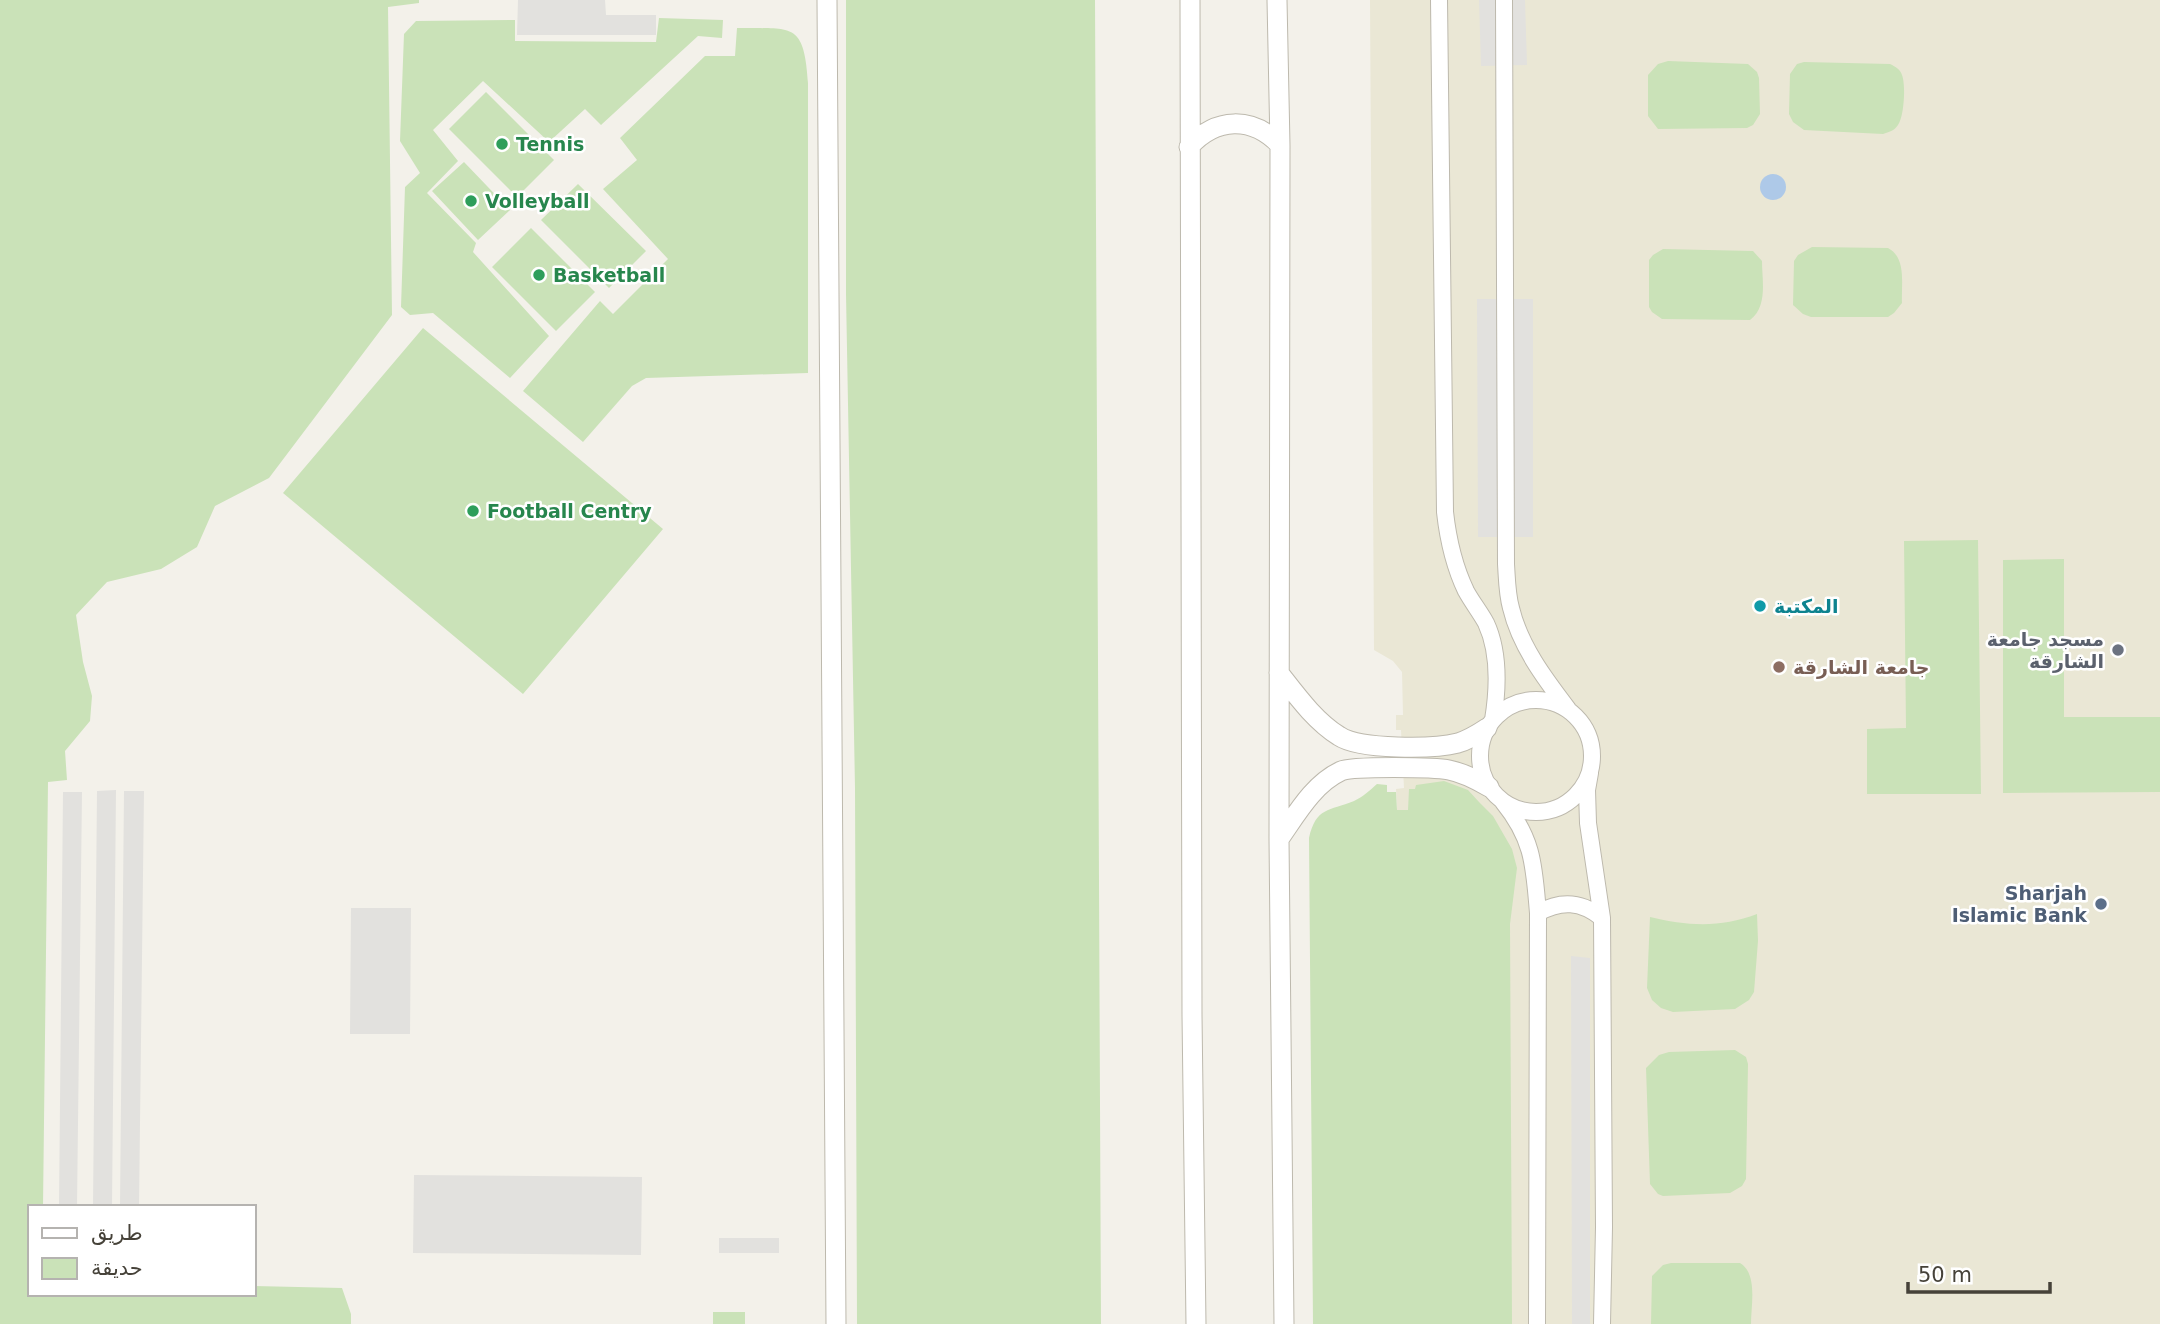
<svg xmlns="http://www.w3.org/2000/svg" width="2160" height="1324" font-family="'DejaVu Sans','Noto Sans Arabic',sans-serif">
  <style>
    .education { fill: #eae7d5 }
    .green { fill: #cae2b8 }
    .parking { fill: #e2e1de }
    .water { fill: #aec9e8 }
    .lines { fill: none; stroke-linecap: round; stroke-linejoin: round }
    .minor-casing { stroke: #bdb9ad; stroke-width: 18 }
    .tertiary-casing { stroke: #bdb9ad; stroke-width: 21 }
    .minor { stroke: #fff; stroke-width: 16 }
    .tertiary { stroke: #fff; stroke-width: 19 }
    .leisure-dot { fill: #2e9e5b; stroke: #fff; stroke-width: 2.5 }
    .culture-dot { fill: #0f9aa8; stroke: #fff; stroke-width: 2.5 }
    .worship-dot { fill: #6b7280; stroke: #fff; stroke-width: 2.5 }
    .education-dot { fill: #8d6e63; stroke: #fff; stroke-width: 2.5 }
    .service-dot { fill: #5c6f8a; stroke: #fff; stroke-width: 2.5 }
    .labels { text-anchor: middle; stroke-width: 5; stroke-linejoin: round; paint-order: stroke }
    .leisure-label { font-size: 19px; font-weight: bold; fill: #27864d; stroke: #fff; text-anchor: start }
    .culture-label { font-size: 19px; font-weight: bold; fill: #0d838f; stroke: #fff; text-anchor: start }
    .worship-label { font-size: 19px; font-weight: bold; fill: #5b616d; stroke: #fff; text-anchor: end }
    .education-label { font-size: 19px; font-weight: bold; fill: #785e54; stroke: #fff; text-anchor: start }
    .service-label { font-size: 19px; font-weight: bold; fill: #4e5e75; stroke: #fff; text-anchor: end }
  </style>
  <rect width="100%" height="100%" fill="#f3f1ea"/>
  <!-- education -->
  <path class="education" d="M 1370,0 L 2160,0 L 2160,1324 L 1378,1324 L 1403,810 L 1397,810 L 1396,789 L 1404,788 L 1401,730 L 1396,730 L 1396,715 L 1403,715 L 1402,672 L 1393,661 L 1374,650 Z"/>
  <!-- green -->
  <path class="green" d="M 0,0 L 419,0 L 419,3 L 388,7 L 392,315 L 269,478 L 215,506 L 197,547 L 161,569 L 107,582 L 76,615 L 83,662 L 92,696 L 90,721 L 65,751 L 67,780 L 48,782 L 43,1207 L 30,1207 L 30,1294 L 254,1294 L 254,1286 L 342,1288 L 351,1314 L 351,1324 L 0,1324 Z
    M 846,0 L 1095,0 L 1101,1324 L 857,1324 L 855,788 L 846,294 Z
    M 659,18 L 723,20 L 722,38 L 698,36 L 601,125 L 585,109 L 549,142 L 483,81 L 433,130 L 458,161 L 427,193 L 476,243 L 473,252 L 549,336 L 510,378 L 433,313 L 410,315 L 401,307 L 405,187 L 420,173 L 400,141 L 404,34 L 416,21 L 515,20 L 515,41 L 656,42 Z
    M 737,28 C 792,29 804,21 808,83 L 808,373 L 646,378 L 632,386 L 583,442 L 523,391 L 600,301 L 613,314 L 668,259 L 603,189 L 637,160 L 620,138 L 705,56 L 735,56 Z
    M 1668,61 L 1748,64 L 1757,72 L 1759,78 L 1760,114 L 1753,125 L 1747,128 L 1658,129 L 1648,116 L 1648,75 L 1658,64 Z
    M 1804,62 L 1890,64 C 1896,67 1900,69 1902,75 C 1906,85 1904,117 1898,125 C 1894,131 1889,132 1883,134 L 1804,130 L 1793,122 L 1789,114 L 1790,74 L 1797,64 Z
    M 486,92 L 554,160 L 517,197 L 449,129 Z
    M 464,162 L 510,210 L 478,240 L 432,191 Z
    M 578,184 L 646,251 L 609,288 L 541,220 Z
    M 531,228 L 595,292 L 556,331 L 492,267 Z
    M 1812,247 L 1888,248 C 1907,258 1901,285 1902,303 L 1894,313 L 1888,317 L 1811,317 L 1803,314 L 1793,305 L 1794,261 L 1798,255 Z
    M 1663,249 L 1753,251 L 1762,261 C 1762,281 1768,306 1750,320 L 1662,319 L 1652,312 L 1649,307 L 1649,260 L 1653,255 Z
    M 423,328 L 663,529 L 523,694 L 283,493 Z
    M 1978,540 L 1981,794 L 1867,794 L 1867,729 L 1906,728 L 1904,541 Z
    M 2064,559 L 2064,717 L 2160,717 L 2160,792 L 2003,793 L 2003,560 Z
    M 1444,781 L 1468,790 L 1479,802 L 1493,816 L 1512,849 L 1517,868 L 1510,924 L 1512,1324 L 1313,1324 L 1309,838 C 1316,807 1329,811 1354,801 C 1363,797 1370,790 1377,784 L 1387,785 L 1387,792 L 1396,792 L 1397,810 L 1408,810 L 1409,789 L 1415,789 L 1416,785 Z
    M 1757,914 L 1758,941 L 1754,992 L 1749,1000 L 1735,1009 L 1673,1012 L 1661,1008 L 1652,1000 L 1647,988 L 1650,917 C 1687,926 1721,928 1757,914 Z
    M 1735,1050 L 1746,1057 L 1748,1064 L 1746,1179 L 1742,1186 L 1730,1193 L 1663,1196 L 1658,1194 L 1650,1184 L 1646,1068 L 1659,1055 L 1669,1052 Z
    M 1671,1263 L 1740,1263 C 1758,1274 1751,1305 1751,1324 L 1651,1324 L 1652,1276 L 1663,1265 Z
    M 713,1312 L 745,1312 L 745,1324 L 713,1324 Z"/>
  <!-- parking -->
  <path class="parking" d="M 518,0 L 605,0 L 606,15 L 656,15 L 656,35 L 517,35 Z
    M 1479,0 L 1525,0 L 1527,65 L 1481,66 Z
    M 1477,299 L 1533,299 L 1533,537 L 1478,537 Z
    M 116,790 L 112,1207 L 93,1207 L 97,791 Z
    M 124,791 L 144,791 L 139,1207 L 120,1207 Z
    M 63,792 L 82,792 L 77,1207 L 59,1207 Z
    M 351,908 L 411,908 L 410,1034 L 350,1034 Z
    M 1571,956 L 1590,958 L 1590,1324 L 1572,1324 Z
    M 414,1175 L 642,1177 L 641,1255 L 413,1253 Z
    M 719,1238 L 779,1238 L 779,1253 L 719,1253 Z"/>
  <!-- water -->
  <path class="water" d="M1760 187a13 13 0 1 1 26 0a13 13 0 1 1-26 0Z"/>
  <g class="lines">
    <defs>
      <path id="minor" d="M 1439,0 L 1445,512 C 1448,539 1454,566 1466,591 C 1472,602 1480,612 1486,623 C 1500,653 1498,689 1493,720
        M 1504,0 L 1506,564 C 1507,579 1507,594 1511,608 C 1520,646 1545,679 1568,709
        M1480 756a56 56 0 1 1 112 0a56 56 0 1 1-112 0Z
        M 1590,773 L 1587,790 L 1588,823 L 1602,918 L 1604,1227 L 1602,1324
        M 1503,802 C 1534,840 1534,867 1538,913 L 1537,1324
        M 1538,913 C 1561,900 1581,901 1602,918"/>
      <path id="tertiary" d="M 827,0 L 836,1324
        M 1190,0 L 1192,1015 L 1196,1324
        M 1277,0 L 1280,145 L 1279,839 L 1284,1324
        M 1189,147 C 1216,117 1252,116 1280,145
        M 1279,673 C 1297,696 1315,721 1339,736 C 1360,750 1434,749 1458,743 C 1468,740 1478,734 1487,728
        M 1279,839 C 1296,815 1313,784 1341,771 C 1352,766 1435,767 1449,770 C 1464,773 1477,780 1489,787"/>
    </defs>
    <!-- minor casing -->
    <use href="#minor" class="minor-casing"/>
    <!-- tertiary casing -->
    <use href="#tertiary" class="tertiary-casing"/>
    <!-- minor -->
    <use href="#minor" class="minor"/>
    <!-- tertiary -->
    <use href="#tertiary" class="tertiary"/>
  </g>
  <!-- markers -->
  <g class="leisure-dot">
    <circle cx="502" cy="144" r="7"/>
    <circle cx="471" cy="201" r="7"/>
    <circle cx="539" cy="275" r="7"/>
    <circle cx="473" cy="511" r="7"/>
  </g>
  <circle class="culture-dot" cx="1760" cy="606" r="7"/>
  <circle class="worship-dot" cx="2118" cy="650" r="7"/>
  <circle class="education-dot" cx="1779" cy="667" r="7"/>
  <circle class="service-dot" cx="2101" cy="904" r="7"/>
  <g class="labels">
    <!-- leisure labels -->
    <g class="leisure-label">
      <text x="516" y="151">Tennis</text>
      <text x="485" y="208">Volleyball</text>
      <text x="553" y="282">Basketball</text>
      <text x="487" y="518">Football Centry</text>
    </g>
    <!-- culture labels -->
    <g class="culture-label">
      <text x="1774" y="613">المكتبة</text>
    </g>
    <!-- worship labels -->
    <g class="worship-label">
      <text x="2104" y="646">مسجد جامعة<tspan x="2104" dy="22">الشارقة</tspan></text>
    </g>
    <!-- education labels -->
    <g class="education-label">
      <text x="1793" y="674">جامعة الشارقة</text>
    </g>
    <!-- service labels -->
    <g class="service-label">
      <text x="2087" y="900">Sharjah<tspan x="2087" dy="22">Islamic Bank</tspan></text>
    </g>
  </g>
  <!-- legend -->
  <rect x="28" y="1205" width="228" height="91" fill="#ffffff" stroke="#b5b3b0" stroke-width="2"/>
  <rect x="42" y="1228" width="35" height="10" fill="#ffffff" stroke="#b5b3b0" stroke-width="2"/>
  <text x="91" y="1240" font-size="21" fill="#464239">طريق</text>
  <rect x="42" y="1258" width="35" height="21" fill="#cae2b8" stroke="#b5b3b0" stroke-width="2"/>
  <text x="91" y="1275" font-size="21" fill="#464239">حديقة</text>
  <!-- scale -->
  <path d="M1908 1282v10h142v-10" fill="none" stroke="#464239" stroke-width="3.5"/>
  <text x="1918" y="1282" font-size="21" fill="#464239" stroke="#ffffff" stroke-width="5" paint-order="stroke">50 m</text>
</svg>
